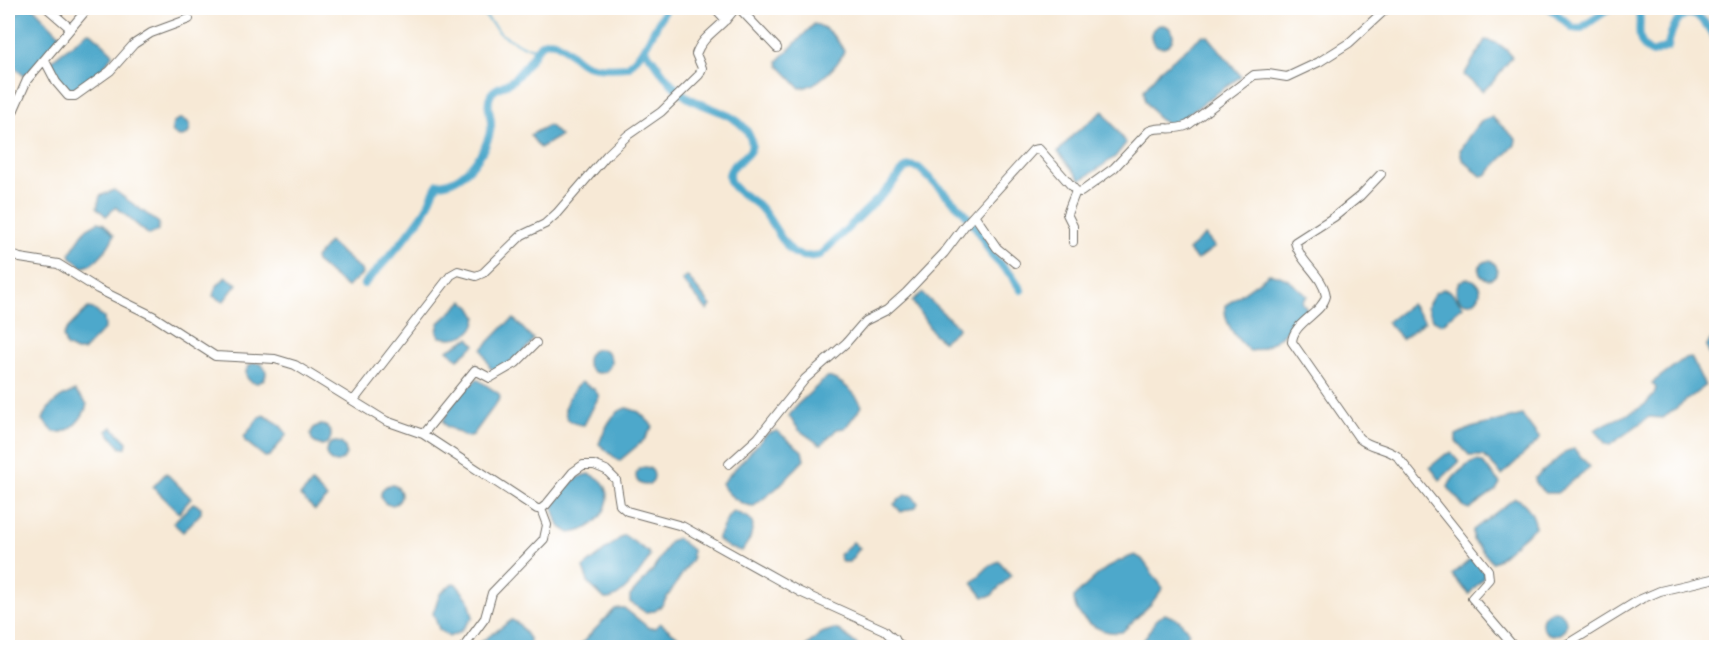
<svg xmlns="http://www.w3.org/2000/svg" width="1724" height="655" font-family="Mynerve,sans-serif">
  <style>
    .water { fill: #4da8cb; stroke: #3c6a7b; stroke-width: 1.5 }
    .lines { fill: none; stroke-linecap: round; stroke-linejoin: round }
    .stream { stroke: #4da8cb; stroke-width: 2 }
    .canal { stroke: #4da8cb; stroke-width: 8 }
    .minor-casing { stroke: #726e67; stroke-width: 10 }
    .minor { stroke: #fff; stroke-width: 8 }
  </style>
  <rect width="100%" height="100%" fill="#fff"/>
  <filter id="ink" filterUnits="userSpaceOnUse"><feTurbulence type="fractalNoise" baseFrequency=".0167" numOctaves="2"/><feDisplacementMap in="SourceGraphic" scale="12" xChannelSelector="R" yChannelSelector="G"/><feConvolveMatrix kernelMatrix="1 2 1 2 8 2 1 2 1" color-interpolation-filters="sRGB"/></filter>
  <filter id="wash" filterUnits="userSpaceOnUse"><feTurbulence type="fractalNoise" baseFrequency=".008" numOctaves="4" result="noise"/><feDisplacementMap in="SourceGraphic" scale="24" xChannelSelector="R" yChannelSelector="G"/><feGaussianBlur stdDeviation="1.35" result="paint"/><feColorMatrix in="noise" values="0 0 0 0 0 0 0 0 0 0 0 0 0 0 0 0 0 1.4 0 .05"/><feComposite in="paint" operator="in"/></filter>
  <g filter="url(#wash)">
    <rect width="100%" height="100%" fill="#f7e9d6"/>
    <!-- water -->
    <path class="water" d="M 23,8 L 34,8 L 61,36 L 46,55 L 24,76 L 8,61 L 8,21 Z
      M 814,24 C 827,26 838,40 844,51 C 839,65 816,88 800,88 L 779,66 L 778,61 Z
      M1151 36a11 11 0 1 1 22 0a11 11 0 1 1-22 0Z
      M 88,32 L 92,33 L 112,52 L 112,55 C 103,71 86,85 68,90 L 57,78 L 51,61 Z
      M 1203,35 L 1208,36 L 1241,76 L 1171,126 L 1159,119 L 1145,101 L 1144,90 L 1160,70 Z
      M 1485,40 C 1495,41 1507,48 1512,57 L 1492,83 L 1482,91 L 1464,75 Z
      M 1103,111 L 1126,143 L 1115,157 L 1081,180 L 1058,152 L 1073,135 Z
      M 1492,117 L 1516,139 L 1515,145 L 1486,175 L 1481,176 L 1462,159 L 1460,150 C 1468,139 1477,119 1492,117 Z
      M172 128a9 9 0 1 1 18 0a9 9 0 1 1-18 0Z
      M 549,125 L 560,136 L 540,148 L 530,135 Z
      M 114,190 L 159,223 L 158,231 L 149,235 L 116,207 L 106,216 L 97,208 L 100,196 Z
      M 98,222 L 104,224 L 114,235 C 110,246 95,266 83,267 L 71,257 L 70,253 L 86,229 Z
      M 1205,235 L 1215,247 L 1197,260 L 1188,250 Z
      M 329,242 L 361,270 L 362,274 L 347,287 L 316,262 L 315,258 Z
      M1479 270a9 9 0 1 1 18 0a9 9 0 1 1-18 0Z
      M 1269,274 C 1286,275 1295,285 1307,296 L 1302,302 L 1307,309 C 1293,324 1272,350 1250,351 C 1237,340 1224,324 1225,306 Z
      M 687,276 L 711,306 L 707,310 L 685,284 L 682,280 Z
      M 226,277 L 237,284 L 223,302 L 213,296 L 216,287 Z
      M1456 291a12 12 0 1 1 24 0a12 12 0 1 1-24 0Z
      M 1443,289 L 1450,291 L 1463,306 L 1442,324 L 1433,320 L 1427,307 L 1435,293 Z
      M 922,293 L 957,326 L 958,329 L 943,341 L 933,333 L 912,301 Z
      M 463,301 L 471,307 L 477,317 C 474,337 457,340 440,337 L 437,331 L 439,323 Z
      M 1411,304 L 1425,321 L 1402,339 L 1387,322 Z
      M 88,308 L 93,309 L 104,318 L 105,328 L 83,351 L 76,351 L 66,346 L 63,336 L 68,328 Z
      M 514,319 L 533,339 C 528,349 503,373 490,368 L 482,349 L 505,325 Z
      M 1716,333 L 1716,370 L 1706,346 Z
      M 469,338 L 475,345 L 458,359 L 447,350 Z
      M587 361a12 12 0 1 1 24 0a12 12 0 1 1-24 0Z
      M 1691,357 L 1705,386 L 1663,418 L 1649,417 L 1610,445 L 1606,444 L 1595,430 C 1612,417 1651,412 1656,388 L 1652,383 L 1685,358 Z
      M246 373a10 10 0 1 1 20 0a10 10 0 1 1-20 0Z
      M 827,377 C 840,379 857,394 862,406 L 845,428 L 837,429 L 822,444 L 819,444 L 799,430 L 789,416 L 797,405 Z
      M 477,379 L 499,394 L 500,398 L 473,435 L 467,437 L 446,426 L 443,421 L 455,400 Z
      M 581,382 L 594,389 L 599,396 L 584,425 C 552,423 567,395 581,382 Z
      M 75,391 L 87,404 C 84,418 69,435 54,432 L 43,420 C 46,406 62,395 75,391 Z
      M 627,408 L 639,412 L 653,426 L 644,440 L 619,461 L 599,444 C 604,431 612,410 627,408 Z
      M 264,415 L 279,424 L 287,434 L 270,456 L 265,457 L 245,441 L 244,437 L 259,417 Z
      M 1522,415 L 1540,439 L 1502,475 L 1484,456 L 1470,456 L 1456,441 L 1456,435 L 1471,428 Z
      M311 435a10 10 0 1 1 20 0a10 10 0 1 1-20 0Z
      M 112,427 L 127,442 L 126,447 L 121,448 L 107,431 Z
      M 777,431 L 802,451 L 804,460 L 778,487 L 754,506 C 742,506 725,494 722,483 L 767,434 Z
      M326 452a10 10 0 1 1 20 0a10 10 0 1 1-20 0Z
      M 1574,449 L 1590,467 L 1557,493 L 1546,493 L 1536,484 L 1535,478 L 1567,451 Z
      M 1451,453 L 1459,462 L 1440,480 L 1430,467 L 1446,454 Z
      M 1476,461 L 1482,462 L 1500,483 L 1496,490 L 1469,509 L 1464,507 L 1448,487 C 1452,476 1466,465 1476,461 Z
      M636 476a9 9 0 1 1 18 0a9 9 0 1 1-18 0Z
      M 166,473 L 191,498 L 179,513 L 153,487 Z
      M 589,474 C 624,484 606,530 570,533 L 559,526 L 553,508 C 558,493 574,476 589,474 Z
      M 312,483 L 327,498 L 315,510 L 300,496 Z
      M381 495a10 10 0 1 1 20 0a10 10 0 1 1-20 0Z
      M 905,495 L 912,495 L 918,503 L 916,507 L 901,512 L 894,504 Z
      M 1515,498 C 1525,501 1536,517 1535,527 L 1497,560 L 1492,562 L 1473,540 L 1473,530 Z
      M 193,503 L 201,507 L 201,513 L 183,532 L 173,523 Z
      M 733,511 L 749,518 L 753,525 L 750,539 L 742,551 L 729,548 L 717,539 L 728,517 Z
      M 624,535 L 648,552 L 650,556 C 643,569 621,601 605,599 L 589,584 L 583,568 Z
      M 677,538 L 692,550 L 692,559 L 662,605 L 655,611 L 645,612 L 630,602 L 630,596 L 653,570 L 670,541 Z
      M 853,542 L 860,548 L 849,562 L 842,562 L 839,555 Z
      M 1135,555 L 1142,559 L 1163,588 L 1151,604 L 1122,632 C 1101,635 1074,619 1074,597 C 1097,576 1102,566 1135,555 Z
      M 1472,558 L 1484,571 L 1484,577 L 1469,594 L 1452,575 Z
      M 999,561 L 1011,575 L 991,596 L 983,597 L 972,583 L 989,566 Z
      M 453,583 L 456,584 L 469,600 L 473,617 L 460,632 L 449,637 L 439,629 L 433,613 L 440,594 Z
      M 620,608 L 624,608 L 649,628 L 655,628 L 660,623 L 686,643 L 684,647 L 578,647 L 615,609 Z
      M1542 623a12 12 0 1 1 24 0a12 12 0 1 1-24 0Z
      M 1165,614 L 1179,620 L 1189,632 L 1180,647 L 1145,647 L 1143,641 L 1156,620 Z
      M 512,620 L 519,624 L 530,640 L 529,647 L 474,647 Z
      M 834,629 L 840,631 L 860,647 L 805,647 L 821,633 Z"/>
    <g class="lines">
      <!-- stream -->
      <path class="stream" d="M 478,8 L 501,34 L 522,46 L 538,48"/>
      <!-- canal -->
      <path class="canal" d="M 1550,8 L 1573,28 L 1580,29 L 1610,8
        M 1638,8 C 1644,25 1631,40 1652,53 L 1668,47 C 1670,32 1681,2 1701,19 C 1707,24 1712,33 1716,39
        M 644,49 C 659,65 668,85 687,97 C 706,109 739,113 749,135 C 761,157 730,159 729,176 C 729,189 748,197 757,204 C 772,218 778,239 793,252 C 800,258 811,257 820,255 L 887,190 L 904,169 L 910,166 L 919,168 L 965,213 L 979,232 L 992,256 L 1011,275 L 1021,290
        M 364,284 C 385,262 406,239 423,214 C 430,205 431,194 438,184 C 464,183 488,152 491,126 C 492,116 485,105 491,94 C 496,86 507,86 514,79 C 524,70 532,56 540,45 C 558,32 569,57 584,64 C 596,69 615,68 628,67 L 644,49 L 666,8"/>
    </g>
  </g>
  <g filter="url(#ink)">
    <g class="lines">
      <defs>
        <path id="minor" d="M 47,8 L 70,28
          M 715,8 L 726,20
          M 739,8 L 777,48
          M 45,61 L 56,82 L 68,96 L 75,96 L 110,71 L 134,44 L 151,33 L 189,19
          M 8,123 L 27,80 L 88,8
          M 1381,174 L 1360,196 L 1334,217 L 1295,242 C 1300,263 1323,275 1326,296 C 1322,314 1293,322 1292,342 L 1359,438 C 1370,448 1385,447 1397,456 L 1488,570 L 1489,579 L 1472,598 L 1515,648
          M 975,216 L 997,248 L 1015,263
          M 1073,242 L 1073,226 L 1067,214 L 1076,191
          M 8,253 L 20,258 L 58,264 L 98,289 L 153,316 L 215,356 L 275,359 L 295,365 L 386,421 L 423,434 L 537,509 L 541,509 L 546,505 L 573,472 L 583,465 L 594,465 L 606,470 L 616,480 L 620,505 L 627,511 L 682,526 L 800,592 L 884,630 L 903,648
          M 354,400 L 451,275 L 458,271 L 476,276 L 483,273 L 522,235 L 545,224 L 557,213 L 607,155 L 628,135 L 661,112 L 699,75 L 702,68 L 696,54 C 703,34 725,26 735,8
          M 423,434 L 475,370 L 490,378 L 516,363 L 536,343
          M 729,464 L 758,438 L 805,379 L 846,343 L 865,321 L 887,310 L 906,293 L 944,253 L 965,225 L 1033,150 L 1039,149 L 1076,191 L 1081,192 L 1114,168 L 1149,131 C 1163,125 1172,132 1188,125 L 1254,75 L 1268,74 L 1287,77 L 1319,62 L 1349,43 L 1387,8
          M 463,648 L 485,618 L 492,593 L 544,539 L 547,525 L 541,509
          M 884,648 L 895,639
          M 1561,648 L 1639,600 L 1660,591 L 1716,578"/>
      </defs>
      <!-- minor casing -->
      <use href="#minor" class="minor-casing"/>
      <!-- minor -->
      <use href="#minor" class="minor"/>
    </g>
  </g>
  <!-- margin -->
  <rect width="1724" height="655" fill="none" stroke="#fff" stroke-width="30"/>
</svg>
